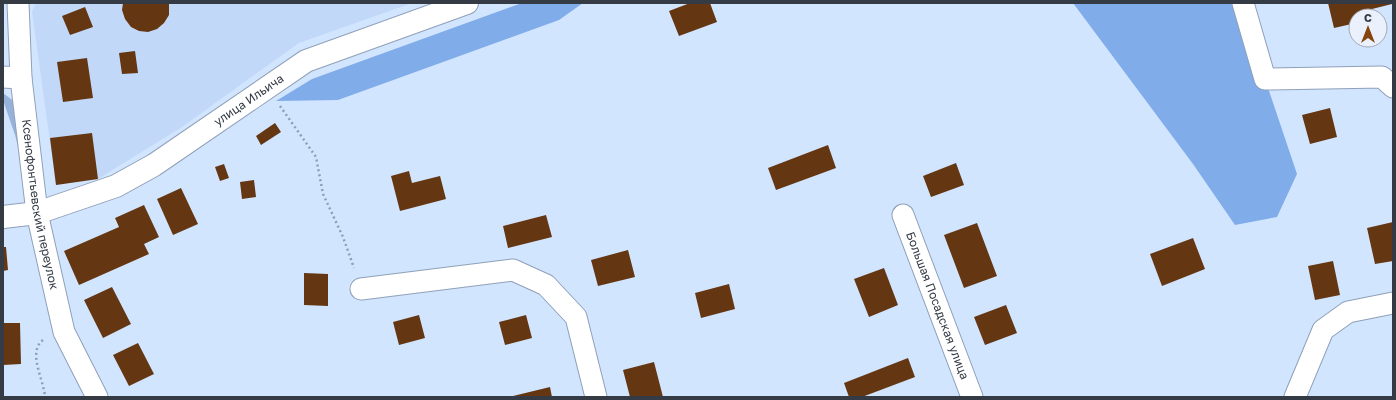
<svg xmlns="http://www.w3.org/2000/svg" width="1396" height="400" font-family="'Golos Text',sans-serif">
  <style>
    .built { fill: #c1d8f8 }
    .green { fill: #97b2da }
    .forest { fill: #80acea }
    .building { fill: #643612 }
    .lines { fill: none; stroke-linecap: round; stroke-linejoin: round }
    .street-casing { stroke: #8fa0b8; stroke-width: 23 }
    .secondary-casing { stroke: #8fa0b8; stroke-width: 24 }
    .path { stroke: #909eb1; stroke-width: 2.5; stroke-dasharray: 2 3; stroke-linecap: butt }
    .street { stroke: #fff; stroke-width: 21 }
    .secondary { stroke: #fff; stroke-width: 22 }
    .labels { text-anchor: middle; stroke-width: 4; stroke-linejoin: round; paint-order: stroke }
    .street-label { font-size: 12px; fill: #343b45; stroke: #eaf1fc }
  </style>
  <rect width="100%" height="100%" fill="#d2e5ff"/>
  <!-- built -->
  <path class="built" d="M 36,3 L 412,3 L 299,43 L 182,127 L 98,179 L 56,185 L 32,12 Z"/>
  <!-- green -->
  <path class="green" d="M 3,93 L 15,102 L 22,162 L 15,135 L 3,100 Z"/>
  <!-- forest -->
  <path class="forest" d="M 522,3 L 583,3 L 559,20 L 338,100 L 276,101 L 312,79 Z
    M 1073,3 L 1243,3 L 1265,79 L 1297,174 L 1277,217 L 1235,225 L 1193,164 Z"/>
  <!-- building -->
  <path class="building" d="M 123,3 L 169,3 L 169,15 L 164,23 L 157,29 L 148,32 L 139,31 L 131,27 L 125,19 L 122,10 Z
    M 690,3 L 710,3 L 717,22 L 679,36 L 669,11 Z
    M 1328,3 L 1392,3 L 1392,4 L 1372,9 L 1374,16 L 1356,16 L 1356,23 L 1334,28 Z
    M 85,7 L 93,27 L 70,35 L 62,16 Z
    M 135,51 L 138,73 L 122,74 L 119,53 Z
    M 87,58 L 93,98 L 63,102 L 57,62 Z
    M 1330,108 L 1337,137 L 1310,144 L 1302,115 Z
    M 275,123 L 281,132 L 261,145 L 256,136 Z
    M 92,133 L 98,179 L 56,185 L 50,138 Z
    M 828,145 L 836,168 L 776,190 L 768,168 Z
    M 956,163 L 964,185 L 931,197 L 923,176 Z
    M 224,164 L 229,178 L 220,181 L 215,167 Z
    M 409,171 L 412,183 L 440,176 L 446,199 L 400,211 L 391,176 Z
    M 254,180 L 256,197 L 242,199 L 240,182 Z
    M 181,188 L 198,224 L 173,235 L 157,199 Z
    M 144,205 L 159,237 L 144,244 L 149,254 L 79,285 L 64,251 L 119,227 L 115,218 Z
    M 546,215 L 552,237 L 508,248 L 503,226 Z
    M 1393,222 L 1393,261 L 1375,264 L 1367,228 Z
    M 977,223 L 997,276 L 964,288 L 944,235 Z
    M 1193,238 L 1205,269 L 1162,286 L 1150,254 Z
    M 3,247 L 6,247 L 8,270 L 3,271 Z
    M 628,250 L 635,277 L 598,286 L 591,260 Z
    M 1333,261 L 1340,295 L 1315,300 L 1308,266 Z
    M 884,268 L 898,305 L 869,317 L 854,279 Z
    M 304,273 L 328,274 L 328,306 L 304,305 Z
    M 729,284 L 735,309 L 701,318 L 695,293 Z
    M 112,287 L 131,324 L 103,338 L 84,300 Z
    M 1006,305 L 1017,333 L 985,345 L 974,317 Z
    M 419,315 L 425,338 L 399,345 L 393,322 Z
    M 526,315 L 532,338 L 505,345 L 499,322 Z
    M 3,323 L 20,323 L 21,364 L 3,365 Z
    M 138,343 L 154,374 L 129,386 L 113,355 Z
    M 908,358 L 915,377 L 862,397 L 849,397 L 844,383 Z
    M 654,362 L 663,397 L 630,397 L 623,370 Z
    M 550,387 L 552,397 L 514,397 L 513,396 Z"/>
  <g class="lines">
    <defs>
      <g id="street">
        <path id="s1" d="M 18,3 L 21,78 L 37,213 L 64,332 L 97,397"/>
        <path d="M 1243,3 L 1265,79 L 1382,77 L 1393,87"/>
        <path d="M 3,77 L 21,78"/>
        <path id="s2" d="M 903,215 L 972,397"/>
        <path d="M 361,289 L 513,270 L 546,285 L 576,317 L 596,397"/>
        <path d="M 1295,397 L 1323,330 L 1348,312 L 1393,303"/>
      </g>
      <g id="secondary">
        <path id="s3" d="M 3,217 L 37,213 L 116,186 L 154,165 L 306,61 L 467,3"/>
      </g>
    </defs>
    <!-- street casing -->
    <use href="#street" class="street-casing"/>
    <!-- secondary casing -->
    <use href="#secondary" class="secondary-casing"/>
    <!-- path -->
    <path class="path" d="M 280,106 L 316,157 L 323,194 L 343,237 L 354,268
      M 43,340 C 27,352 44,380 45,397"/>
    <!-- street -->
    <use href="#street" class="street"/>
    <!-- secondary -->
    <use href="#secondary" class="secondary"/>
  </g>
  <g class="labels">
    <!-- street labels -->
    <g class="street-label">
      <text dy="4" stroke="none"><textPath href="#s3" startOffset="276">улица Ильича</textPath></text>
      <text dy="4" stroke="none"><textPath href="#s1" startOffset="203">Ксенофонтьевский переулок</textPath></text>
      <text dy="4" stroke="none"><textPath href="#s2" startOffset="97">Большая Посадская улица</textPath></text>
    </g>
  </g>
  <!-- border -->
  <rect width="1396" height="400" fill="none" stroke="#343b45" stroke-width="8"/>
  <!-- north arrow -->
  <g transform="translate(1368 28)"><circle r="19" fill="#eaf1fc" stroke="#a1a8b3"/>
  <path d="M0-3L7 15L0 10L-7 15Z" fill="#85440d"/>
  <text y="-6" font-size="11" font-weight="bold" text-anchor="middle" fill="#343b45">С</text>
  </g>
</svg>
